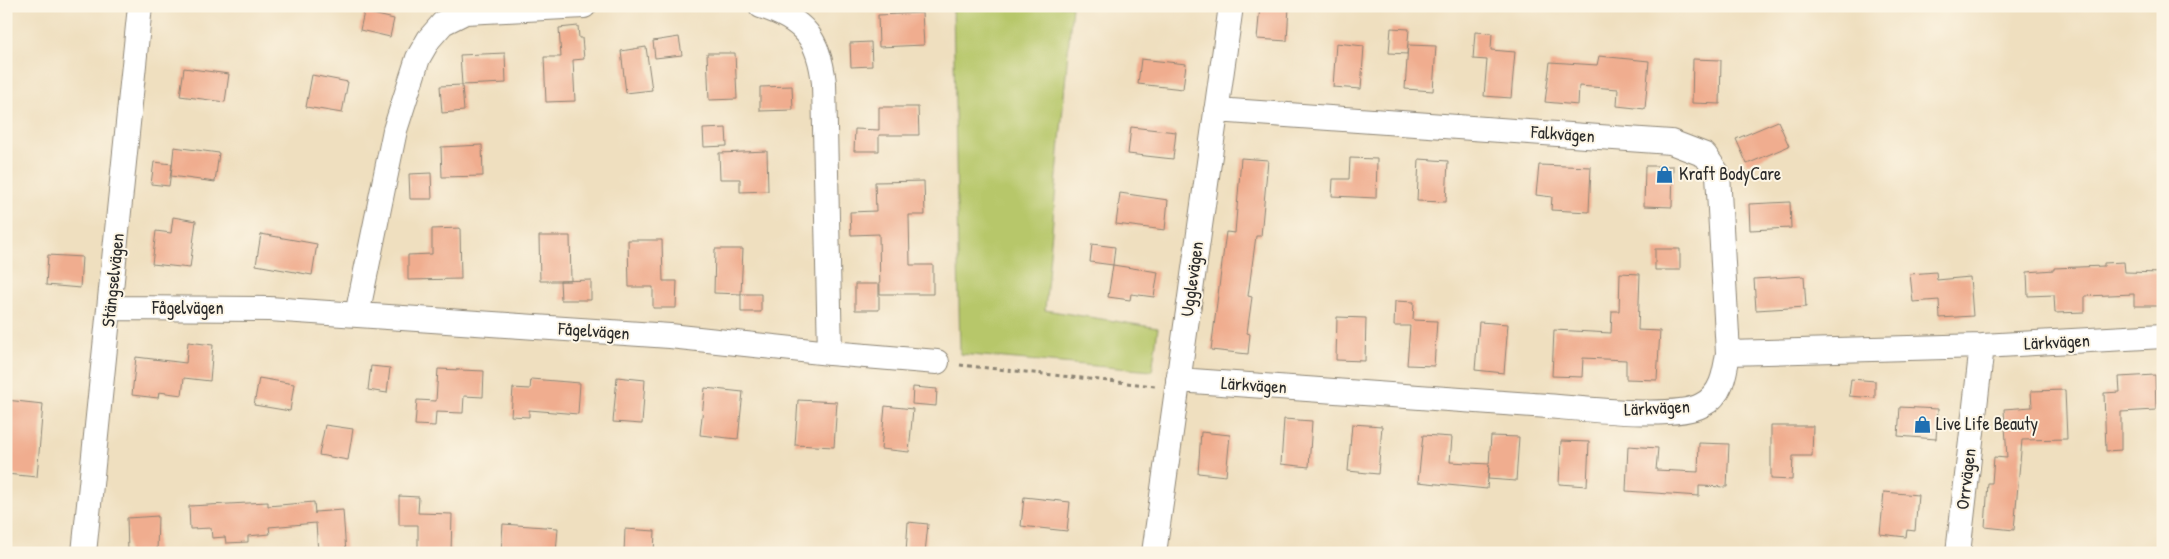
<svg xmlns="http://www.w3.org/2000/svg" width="2169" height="559" font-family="'Patrick Hand',sans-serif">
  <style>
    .green { fill: #b7c76a; stroke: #71794a }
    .building { fill: #f0ad8f }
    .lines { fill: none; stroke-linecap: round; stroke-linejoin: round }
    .street-casing { stroke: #8d8575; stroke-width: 26 }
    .path { stroke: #8d8575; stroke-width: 3; stroke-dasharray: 4 4; stroke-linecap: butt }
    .street { stroke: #fff; stroke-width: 24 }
    .labels { text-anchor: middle; stroke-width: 4; stroke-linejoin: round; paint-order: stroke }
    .street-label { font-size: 18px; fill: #2b2b2b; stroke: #fcf5e5 }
    .poi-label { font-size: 18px; fill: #2b2b2b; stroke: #fcf5e5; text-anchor: start }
  </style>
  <rect width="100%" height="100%" fill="#fcf5e5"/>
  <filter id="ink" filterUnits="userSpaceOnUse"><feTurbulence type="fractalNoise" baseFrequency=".02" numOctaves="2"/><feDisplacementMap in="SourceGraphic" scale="10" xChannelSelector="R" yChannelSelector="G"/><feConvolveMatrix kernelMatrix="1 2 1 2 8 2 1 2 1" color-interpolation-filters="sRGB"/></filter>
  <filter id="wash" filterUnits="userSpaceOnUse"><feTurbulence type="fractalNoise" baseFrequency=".0096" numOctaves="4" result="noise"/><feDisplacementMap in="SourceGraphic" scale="20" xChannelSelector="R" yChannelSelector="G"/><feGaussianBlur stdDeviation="1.12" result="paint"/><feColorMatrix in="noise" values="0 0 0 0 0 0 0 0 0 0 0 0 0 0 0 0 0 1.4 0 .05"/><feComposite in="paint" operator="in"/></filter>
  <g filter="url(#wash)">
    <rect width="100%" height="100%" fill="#efdfbf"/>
    <!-- green -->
    <path class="green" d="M 953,6 L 1072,6 L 1045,310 L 1158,328 L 1152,371 L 960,354 Z"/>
    <g id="blocks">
      <!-- building -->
      <path class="building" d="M 1260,6 L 1289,6 L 1287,41 L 1257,39 Z
        M 364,12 L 394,19 L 390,37 L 360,30 Z
        M 922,13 L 924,45 L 879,47 L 878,15 Z
        M 578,26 L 579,38 L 582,38 L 584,59 L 573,60 L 575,101 L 546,102 L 544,57 L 561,57 L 559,28 Z
        M 1391,28 L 1409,29 L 1407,54 L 1389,53 Z
        M 1475,32 L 1492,33 L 1491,50 L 1515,52 L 1511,98 L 1484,96 L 1487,60 L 1473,59 Z
        M 679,37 L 682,55 L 655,58 L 653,41 Z
        M 871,42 L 872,66 L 851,67 L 850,43 Z
        M 1336,43 L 1364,46 L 1361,89 L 1333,87 Z
        M 1408,45 L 1436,46 L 1433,91 L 1405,89 Z
        M 646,47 L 652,90 L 626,93 L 621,51 Z
        M 505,53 L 506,83 L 462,85 L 460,55 Z
        M 707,53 L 735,53 L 737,99 L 709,100 Z
        M 1599,56 L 1649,61 L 1645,109 L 1617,106 L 1618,89 L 1579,86 L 1578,105 L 1545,102 L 1550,62 L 1597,65 Z
        M 1141,59 L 1186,64 L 1183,89 L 1138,84 Z
        M 1693,59 L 1721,60 L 1720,104 L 1692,103 Z
        M 184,68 L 229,74 L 225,102 L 180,96 Z
        M 312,75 L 348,82 L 342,113 L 306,107 Z
        M 462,85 L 464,111 L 442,113 L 440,86 Z
        M 792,86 L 793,110 L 760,111 L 760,87 Z
        M 879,107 L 918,107 L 919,135 L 879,135 L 879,151 L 854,151 L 855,129 L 879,130 Z
        M 1778,121 L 1789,146 L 1747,164 L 1736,139 Z
        M 1131,127 L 1176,132 L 1173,159 L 1128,154 Z
        M 726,128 L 727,146 L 704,147 L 703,129 Z
        M 482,145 L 483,176 L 442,177 L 441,147 Z
        M 174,147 L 219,153 L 215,182 L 171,176 Z
        M 767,151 L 768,191 L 740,192 L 740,179 L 720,179 L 719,153 Z
        M 1241,158 L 1268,160 L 1261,236 L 1256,236 L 1248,296 L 1252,297 L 1247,333 L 1250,334 L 1248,354 L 1211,350 L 1226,232 L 1235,233 Z
        M 1350,158 L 1377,159 L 1376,198 L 1332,196 L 1333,179 L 1349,179 Z
        M 1419,159 L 1448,161 L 1446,202 L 1417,201 Z
        M 154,162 L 172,164 L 169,186 L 151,184 Z
        M 1539,165 L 1591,167 L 1589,212 L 1551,210 L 1552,197 L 1536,195 Z
        M 1645,166 L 1673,166 L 1672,207 L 1644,206 Z
        M 431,173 L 432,199 L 410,199 L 409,174 Z
        M 924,181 L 925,215 L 909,215 L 910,265 L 933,265 L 933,294 L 880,294 L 879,234 L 851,235 L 850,212 L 876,211 L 875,182 Z
        M 1120,193 L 1168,200 L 1165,230 L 1116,224 Z
        M 1790,202 L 1791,228 L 1750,230 L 1749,204 Z
        M 173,217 L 196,221 L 190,268 L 152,264 L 156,231 L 171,233 Z
        M 460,228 L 461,279 L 408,280 L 408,255 L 432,254 L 432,229 Z
        M 261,234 L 317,244 L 312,275 L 256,265 Z
        M 539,236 L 570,236 L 571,281 L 540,281 Z
        M 628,240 L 662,240 L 663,281 L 677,281 L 676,308 L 653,308 L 653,287 L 629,287 Z
        M 1092,244 L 1115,247 L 1113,265 L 1090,262 Z
        M 715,249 L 743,249 L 741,294 L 714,293 Z
        M 1655,249 L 1680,249 L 1680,270 L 1655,270 Z
        M 48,255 L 82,257 L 80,288 L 46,285 Z
        M 2124,262 L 2125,272 L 2163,273 L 2163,306 L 2134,306 L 2134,294 L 2085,296 L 2085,312 L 2055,313 L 2054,295 L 2028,296 L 2027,272 L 2054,270 L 2054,268 L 2104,266 L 2104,263 Z
        M 1113,265 L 1158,272 L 1154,297 L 1131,294 L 1130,300 L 1108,297 Z
        M 1936,272 L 1937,280 L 1970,277 L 1973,316 L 1940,318 L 1939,300 L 1913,302 L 1910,274 Z
        M 1620,273 L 1640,274 L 1638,330 L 1660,331 L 1657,380 L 1626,379 L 1626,360 L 1583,358 L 1582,377 L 1552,376 L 1554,330 L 1611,333 L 1612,311 L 1619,311 Z
        M 1804,276 L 1806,307 L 1756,310 L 1754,279 Z
        M 591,280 L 591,300 L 561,300 L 560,281 Z
        M 855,284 L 879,284 L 879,310 L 855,310 Z
        M 741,294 L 761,294 L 761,312 L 741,312 Z
        M 1395,301 L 1414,302 L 1413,320 L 1437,321 L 1434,366 L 1407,365 L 1410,326 L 1394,326 Z
        M 1337,317 L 1366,318 L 1365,361 L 1336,360 Z
        M 1479,322 L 1508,324 L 1504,373 L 1475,370 Z
        M 188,342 L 213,345 L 210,381 L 184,378 L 182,395 L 159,392 L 158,398 L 132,395 L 136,357 L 186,363 Z
        M 371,366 L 390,368 L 387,393 L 368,390 Z
        M 438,369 L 484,371 L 483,397 L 464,396 L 463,413 L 436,412 L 435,426 L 415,425 L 417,400 L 436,401 Z
        M 2155,375 L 2156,410 L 2121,412 L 2121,450 L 2106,451 L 2104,393 L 2120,392 L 2119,377 Z
        M 617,377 L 645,380 L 642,424 L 613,422 Z
        M 259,378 L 294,384 L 290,411 L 254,405 Z
        M 531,379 L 580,383 L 578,414 L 529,410 L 529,417 L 511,416 L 513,388 L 530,389 Z
        M 1851,379 L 1875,381 L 1875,398 L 1849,396 Z
        M 913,387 L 937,389 L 936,406 L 912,404 Z
        M 705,388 L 743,392 L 738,439 L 700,435 Z
        M 2065,390 L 2067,439 L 2022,440 L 2014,530 L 1985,527 L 1988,483 L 1992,483 L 1994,457 L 2007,458 L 2004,409 L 2032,407 L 2031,391 Z
        M 6,400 L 43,404 L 37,477 L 6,474 Z
        M 798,400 L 837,402 L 834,447 L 795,445 Z
        M 885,406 L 913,409 L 909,452 L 881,449 Z
        M 1900,407 L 1938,409 L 1936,439 L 1898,436 Z
        M 1284,419 L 1312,421 L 1309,467 L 1281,464 Z
        M 1352,424 L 1382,426 L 1378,474 L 1348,471 Z
        M 325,425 L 353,429 L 348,460 L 319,455 Z
        M 1771,426 L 1813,426 L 1812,456 L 1793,456 L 1792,480 L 1771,479 Z
        M 1201,432 L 1230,435 L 1226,476 L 1198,473 Z
        M 1423,435 L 1452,437 L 1450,462 L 1489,464 L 1491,436 L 1519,437 L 1516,481 L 1488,479 L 1489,465 L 1487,489 L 1418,482 Z
        M 1561,441 L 1589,442 L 1587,486 L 1559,484 Z
        M 1699,443 L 1729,444 L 1727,487 L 1699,486 L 1699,496 L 1626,491 L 1628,446 L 1658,448 L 1656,470 L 1698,472 Z
        M 1884,492 L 1918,495 L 1915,531 L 1907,530 L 1906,537 L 1880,534 Z
        M 399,496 L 419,497 L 418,513 L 452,514 L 451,553 L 418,553 L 418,525 L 399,525 Z
        M 1024,497 L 1070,502 L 1067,531 L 1021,526 Z
        M 268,502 L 268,506 L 314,502 L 315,514 L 315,512 L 343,510 L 346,553 L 318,553 L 316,523 L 269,527 L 270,534 L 248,536 L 248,542 L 226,543 L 225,537 L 212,538 L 211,528 L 190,529 L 189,506 Z
        M 158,516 L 157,553 L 128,553 L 127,518 Z
        M 908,522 L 928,524 L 925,553 L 906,553 Z
        M 503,524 L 558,528 L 556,553 L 501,553 Z
        M 625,529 L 655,531 L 654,553 L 624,553 Z"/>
    </g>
  </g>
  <g filter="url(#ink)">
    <use href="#blocks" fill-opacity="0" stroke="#8d8575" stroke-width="1"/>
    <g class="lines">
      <defs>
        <path id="street" d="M 761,6 C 805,20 819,39 824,83 L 830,353
          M 1216,110 L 1642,140 L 1671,142 L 1705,155 L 1718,174 L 1728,353
          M 110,308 L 269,309 L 670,336 L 830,353 L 937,362
          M 357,315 L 395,130 L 418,58 L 429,39 L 443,23 L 465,12 L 584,6
          M 1178,380 C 1296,388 1414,396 1533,405 C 1570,407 1673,421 1702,405 C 1722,395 1725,373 1728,353 L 1982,346 L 2163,336
          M 84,553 L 140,6
          M 1154,553 L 1231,6
          M 1958,553 L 1982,346"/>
      </defs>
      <!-- street casing -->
      <use href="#street" class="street-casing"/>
      <!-- path -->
      <path class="path" d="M 960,365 L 1155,386"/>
      <!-- street -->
      <use href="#street" class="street"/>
    </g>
  </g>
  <!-- icons -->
  <defs>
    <symbol id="shop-bare" viewBox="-9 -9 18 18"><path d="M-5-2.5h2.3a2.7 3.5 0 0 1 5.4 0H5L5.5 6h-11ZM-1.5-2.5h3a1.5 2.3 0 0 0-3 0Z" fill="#1f6fb2" stroke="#fcf5e5" stroke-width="2.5" paint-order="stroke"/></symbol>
  </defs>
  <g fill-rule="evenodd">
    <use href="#shop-bare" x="1652" y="162" width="25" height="25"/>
    <use href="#shop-bare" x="1910" y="412" width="25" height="25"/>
  </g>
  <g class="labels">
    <!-- street labels -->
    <g class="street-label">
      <text transform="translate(1563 134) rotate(4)" y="6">Falkvägen</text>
      <text transform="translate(1192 279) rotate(-82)" y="6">Ugglevägen</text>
      <text transform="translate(113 280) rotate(-84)" y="6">Stängselvägen</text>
      <text x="188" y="314">Fågelvägen</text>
      <text transform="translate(594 331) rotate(4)" y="6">Fågelvägen</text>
      <text transform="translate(2057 342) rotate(-3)" y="6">Lärkvägen</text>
      <text transform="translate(1254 385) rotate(4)" y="6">Lärkvägen</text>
      <text transform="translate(1657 408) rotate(-3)" y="6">Lärkvägen</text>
      <text transform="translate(1966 479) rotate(-83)" y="6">Orrvägen</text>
    </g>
    <!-- poi labels -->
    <g class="poi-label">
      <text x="1679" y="180">Kraft BodyCare</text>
      <text x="1936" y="430">Live Life Beauty</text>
    </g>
  </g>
  <!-- margin -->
  <rect width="2169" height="559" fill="none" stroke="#fcf5e5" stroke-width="25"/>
</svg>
